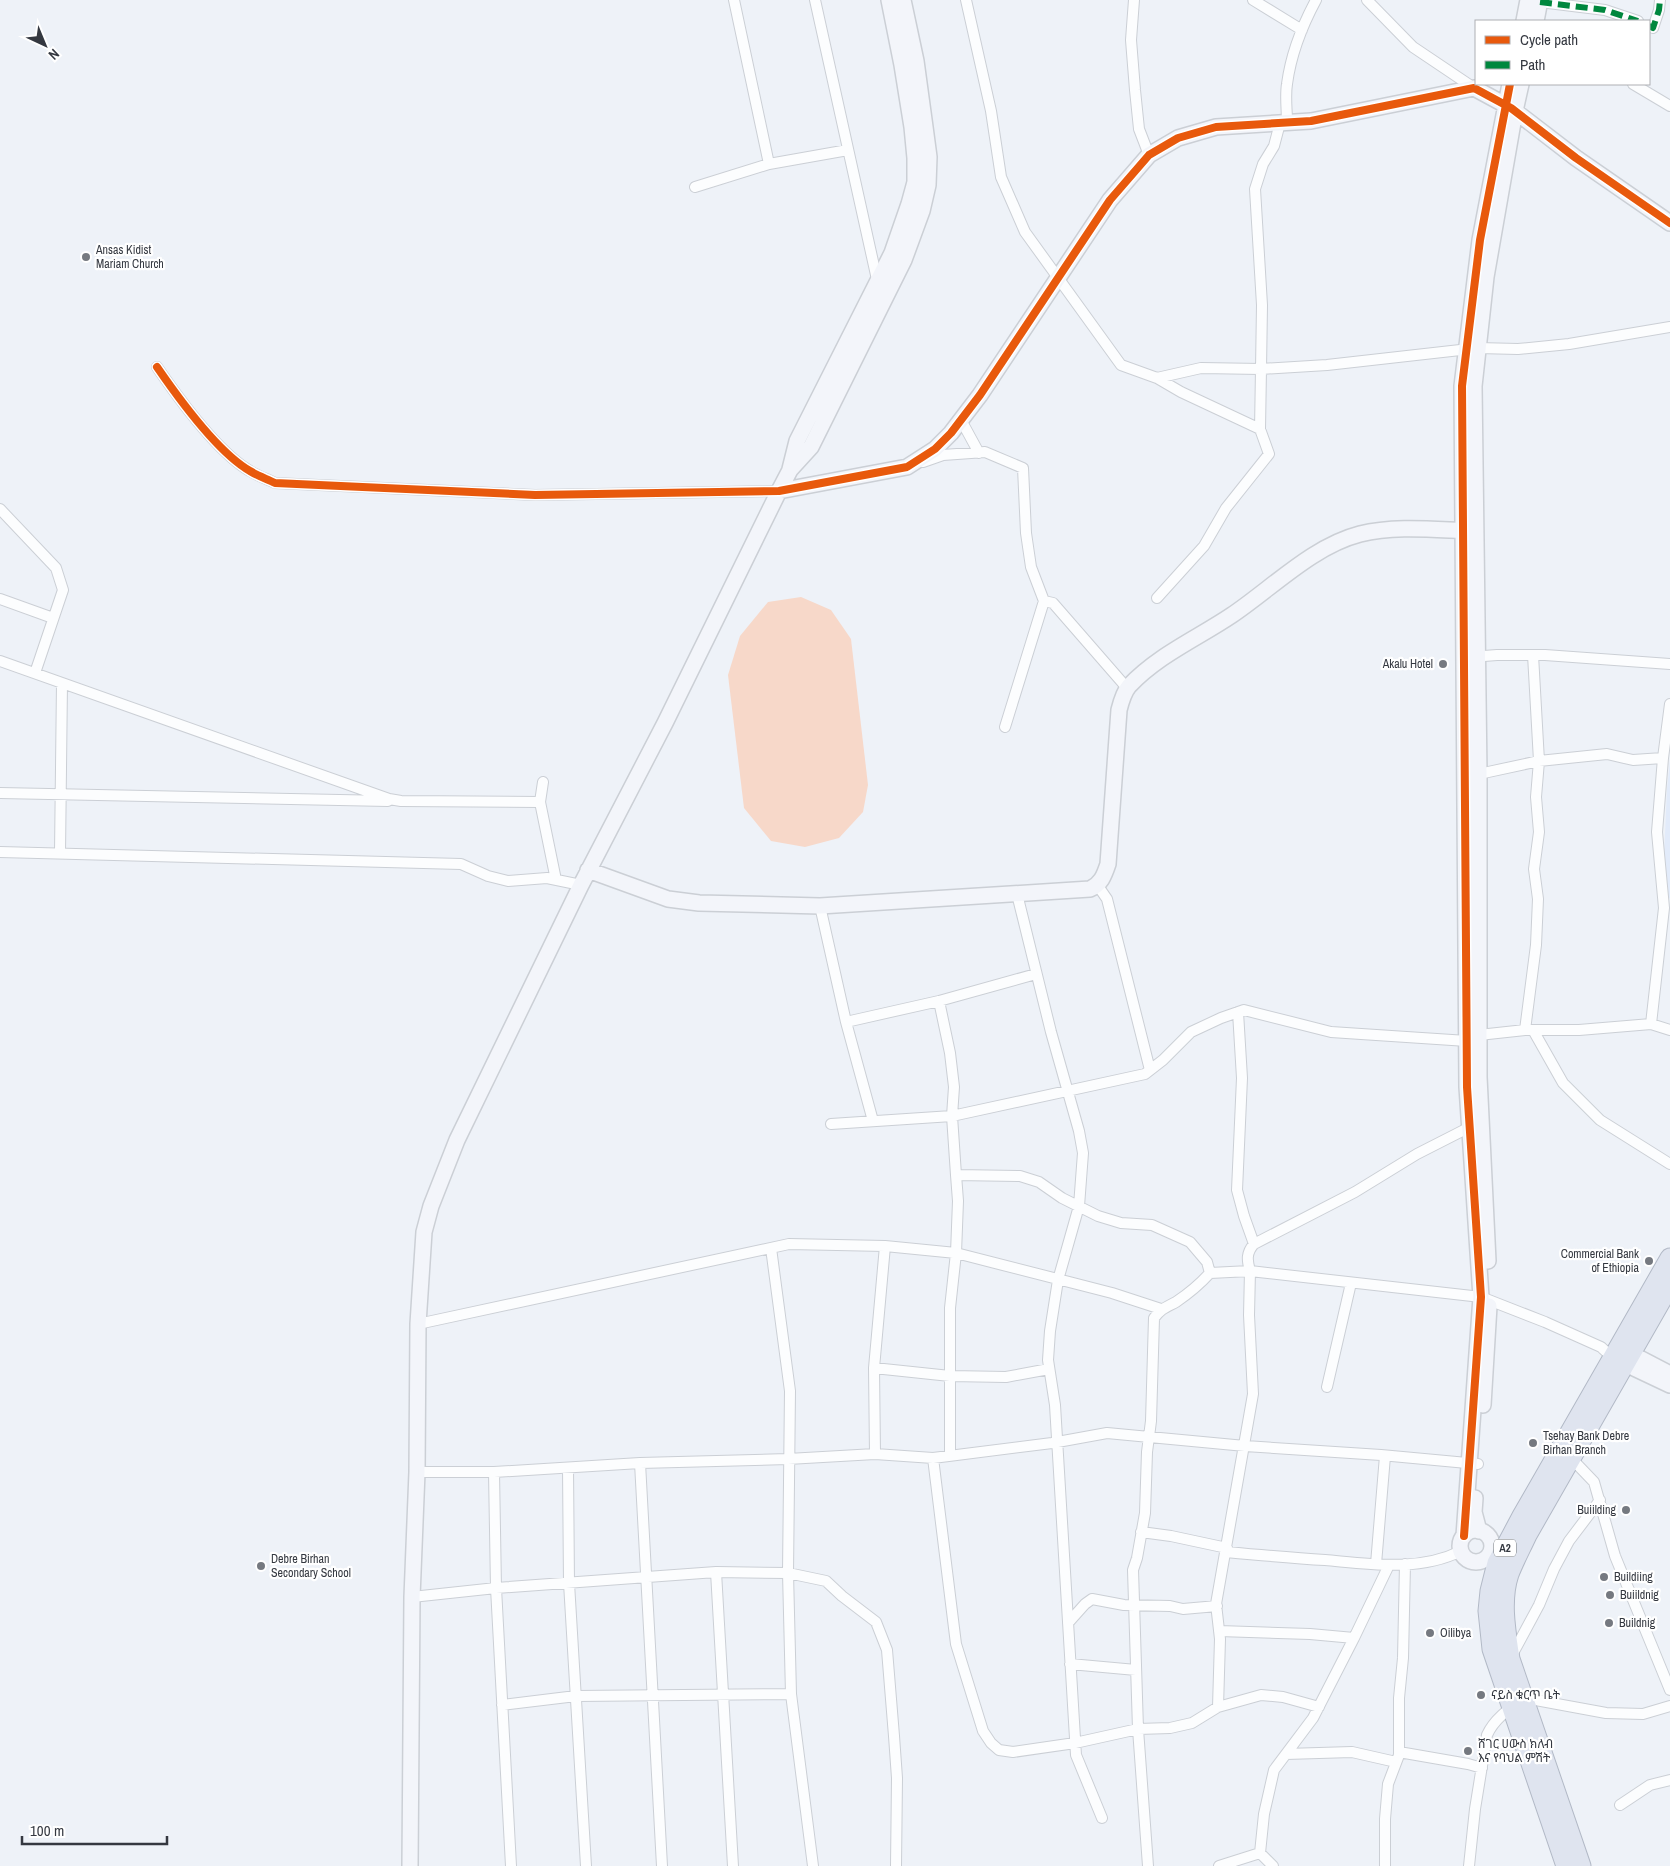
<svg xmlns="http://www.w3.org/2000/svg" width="1670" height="1866" font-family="'Archivo Narrow','Noto Sans Ethiopic',sans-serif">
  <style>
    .built { fill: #e2ebfa }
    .green { fill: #f7d8c9 }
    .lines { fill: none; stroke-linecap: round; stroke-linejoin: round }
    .street-casing { stroke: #cbcfd5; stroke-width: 12 }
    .secondary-casing { stroke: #cbcfd5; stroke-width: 18 }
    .highway-casing { stroke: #b2b9c6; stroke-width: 21 }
    .street { stroke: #fcfdfe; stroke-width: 10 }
    .secondary { stroke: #f3f5fa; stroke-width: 15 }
    .highway { stroke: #dfe4ef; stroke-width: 19 }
    .quiet { stroke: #00873e; stroke-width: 6; stroke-dasharray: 12 6; stroke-linecap: butt }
    .cycleway-casing { stroke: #fff; stroke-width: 11 }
    .cycleway { stroke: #e8590c; stroke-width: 8 }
    .poi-dot { fill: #757980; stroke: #fff; stroke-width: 2 }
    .labels { text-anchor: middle; stroke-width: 4.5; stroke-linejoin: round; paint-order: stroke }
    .shield { fill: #fff; stroke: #717479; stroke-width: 1 }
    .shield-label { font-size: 11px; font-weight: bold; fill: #343840 }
    .poi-label { font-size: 12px; fill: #343840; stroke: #fff; text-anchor: start }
  </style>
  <rect width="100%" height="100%" fill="#eef2f8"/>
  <!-- built -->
  <path class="built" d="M 1670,761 L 1670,899 L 1668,896 L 1664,858 L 1667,789 Z"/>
  <!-- green -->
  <path class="green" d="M 801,597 L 831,610 L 851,639 L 868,785 L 863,812 L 839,838 L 805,847 L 771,841 L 744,808 L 728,675 L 740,636 L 768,602 Z"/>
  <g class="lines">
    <defs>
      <path id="street" d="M 734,0 L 769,164
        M 815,0 L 878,284
        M 966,0 L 991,111 L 1001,177 L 1025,232 L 1121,365 L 1157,378 L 1201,368 L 1261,369 L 1260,429 L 1181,392 L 1157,378
        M 1134,0 L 1131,40 L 1135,90 L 1139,129 L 1149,155
        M 1253,0 L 1302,30
        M 1367,0 L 1413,47 L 1474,88
        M 1540,2 L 1605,10 L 1638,21
        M 1649,26 L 1653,28 L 1659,10 L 1660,0
        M 1633,84 L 1670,106
        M 1287,122 C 1287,110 1285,96 1287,84 C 1291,54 1302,26 1316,0
        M 1280,123 L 1274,146 L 1263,164 L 1255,189 L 1262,305 L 1261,369 L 1327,365 L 1478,348 L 1518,349 L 1569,344 L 1670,327
        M 695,187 L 769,164 L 848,150
        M 157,367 C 179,399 217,452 250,471 C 258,476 267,479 275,483 L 535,495 L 779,491
        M 961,420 L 979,453
        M 923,462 L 943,455 L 985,452 L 1023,468 L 1026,533 L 1031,567 L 1044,601 L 1005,727
        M 0,509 L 56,568 L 63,590 L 35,673
        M 1157,598 L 1204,546 L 1226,508 L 1269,454 L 1260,429
        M 0,599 L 53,618
        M 1044,601 L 1053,603 L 1127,688
        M 1471,657 L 1497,655 L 1545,655 L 1670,664
        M 0,661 L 389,799 L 401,801 L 540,802
        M 1479,774 L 1539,761 L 1607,754 L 1633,760 L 1663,758 L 1670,704
        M 543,782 L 540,802 L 556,880
        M 0,793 L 388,801
        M 0,852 L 461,864 L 488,876 L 508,881 L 547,878 L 581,885
        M 60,853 L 62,683
        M 1098,886 L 1107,899 L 1150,1070
        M 1017,894 L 1051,1032 L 1079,1131 L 1083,1153 L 1079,1206 L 1058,1280 L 1050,1331 L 1048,1360 L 1055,1405 L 1076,1755 L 1102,1818
        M 820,906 L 846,1022 L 873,1121
        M 939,1001 L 950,1053 L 954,1087 L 952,1116 L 956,1175
        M 1238,1012 L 1242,1078 L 1237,1190 L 1244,1216 L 1254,1244
        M 846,1022 L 939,1001 L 1036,974
        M 1651,1024 L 1664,908 L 1657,832 L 1663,758
        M 1525,1030 L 1536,945 L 1538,899 L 1534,869 L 1539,832 L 1536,797 L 1539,761 L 1533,655
        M 1533,1030 L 1563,1083 L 1600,1120 L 1670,1164
        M 831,1124 L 952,1116 L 1145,1074 L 1163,1060 L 1191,1032 L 1221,1018 L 1244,1010 L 1331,1032 L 1467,1041 L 1479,1035 L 1525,1030 L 1579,1030 L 1651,1024 L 1670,1030
        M 1470,1127 L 1417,1154 L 1355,1192 L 1254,1244 C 1246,1253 1247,1260 1250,1271 L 1481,1297 L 1545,1322 L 1601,1347 L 1613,1358
        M 1210,1273 L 1250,1271 L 1249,1315 L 1253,1394 L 1216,1604 L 1220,1639 L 1218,1707
        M 418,1324 L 789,1244 L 885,1246 L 956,1253 L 950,1308 L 950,1456
        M 874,1368 L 950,1376 L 1006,1377 L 1049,1369
        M 1327,1387 L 1351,1283
        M 875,1454 L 874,1368 L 885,1246
        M 933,1458 L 956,1644 L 983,1731 L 991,1743 L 999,1750 L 1013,1752 L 1075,1743 L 1138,1729 L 1170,1728 L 1192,1723 L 1218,1707 L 1261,1695 L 1283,1697 L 1319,1707
        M 1571,1458 L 1594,1482 L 1615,1556 L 1670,1690
        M 640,1463 L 662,1866
        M 568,1468 L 569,1583 L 586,1866
        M 417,1472 L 494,1472 L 640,1463 L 788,1459 L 875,1454 L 933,1458 L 1052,1443 L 1107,1433 L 1245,1446 L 1381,1455 L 1478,1464
        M 494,1472 L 496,1588 L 511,1866
        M 1141,1532 L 1171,1536 L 1227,1548
        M 1226,1552 C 1259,1555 1292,1558 1325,1560 C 1370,1564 1419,1572 1461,1551
        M 1376,1564 L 1385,1456
        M 716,1572 L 733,1866
        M 412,1597 L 496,1588 L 716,1572 L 788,1573 L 790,1391 L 771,1248
        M 1068,1623 L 1085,1604 L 1092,1599 L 1124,1605 L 1170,1606 L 1183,1609 L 1217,1606
        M 1219,1631 L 1310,1634 L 1354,1638
        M 1511,1657 L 1539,1605 L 1554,1569 L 1569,1541 L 1600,1500
        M 1070,1664 L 1136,1670
        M 502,1705 L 576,1696 L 791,1694
        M 1399,1752 L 1468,1764 L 1482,1768
        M 1286,1754 L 1352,1752 L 1396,1762
        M 1620,1805 L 1650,1785 L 1670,1780
        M 1260,1853 L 1273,1866
        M 813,1866 L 791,1694 L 788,1573 L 826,1581 L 842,1596 L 876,1622 L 887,1650 L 894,1736 L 897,1778 L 896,1866
        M 1148,1866 L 1138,1729 L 1133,1570 L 1137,1558 L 1145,1513 L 1147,1452 L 1151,1421 L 1154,1318 C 1162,1308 1165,1308 1176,1302 C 1188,1294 1200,1284 1210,1273 L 1207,1262 L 1190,1242 L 1152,1225 L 1121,1223 L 1098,1216 L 1062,1198 L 1039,1182 L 1020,1176 L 956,1175 L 958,1201 L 956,1253 L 1112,1293 L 1161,1309
        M 1219,1866 L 1260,1853 L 1264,1814 L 1274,1770 L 1313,1718 L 1354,1638 L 1389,1565
        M 1385,1866 L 1385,1819 L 1388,1784 L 1399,1755 L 1399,1698 L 1403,1658 L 1405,1564
        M 1469,1866 L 1475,1809 L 1487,1735 C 1494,1719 1510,1708 1524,1698 L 1606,1713 L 1643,1714 L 1670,1706"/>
      <path id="secondary" d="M 1524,21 L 1528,0
        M 1536,21 L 1540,0
        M 790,469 L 797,441 L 892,253 L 909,204 L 915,182 L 915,158 L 912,127 L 902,65 L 889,0
        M 779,491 L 907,467 L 935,449 L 951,433 L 980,395 L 1110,200 L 1149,155 L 1178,138 L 1216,127 L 1311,121 L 1474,88 L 1511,108 L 1576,158 L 1670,223
        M 588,870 L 668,899 L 699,903 L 820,906 L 1090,889 C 1101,884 1104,876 1108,864 L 1119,710 C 1121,702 1124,692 1129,686 C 1158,655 1198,638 1232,615 C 1272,588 1313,546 1360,534 C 1396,525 1437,530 1473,531
        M 1488,1261 L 1479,1077 L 1479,774 L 1474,386 L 1486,277 L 1515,111 L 1521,84
        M 1622,1349 L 1670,1374
        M 1615,1359 L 1670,1385
        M 1483,1405 L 1489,1306
        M 1475,1498 L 1474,1512 L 1479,1531
        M1460 1546a16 16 0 1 1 32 0a16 16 0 1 1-32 0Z
        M 1464,1536 L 1481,1297 L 1467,1087 L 1462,386 L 1480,240 L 1510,84
        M 410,1866 L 412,1597 L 417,1472 L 418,1324 L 424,1232 L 431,1206 L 457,1140 L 581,885 L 665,723 L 779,491 L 790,470 L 811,447 L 904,260 L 922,211 L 928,185 L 929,157 L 925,127 L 916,61 L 903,0"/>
      <path id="highway" d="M 1566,1866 L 1492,1649 L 1488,1611 L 1490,1591 L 1497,1563 L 1522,1516 L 1670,1258
        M 1581,1866 L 1510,1659 C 1506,1632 1500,1601 1509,1574 C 1514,1561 1521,1548 1527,1535 L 1670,1285"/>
    </defs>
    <!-- street casing -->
    <use href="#street" class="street-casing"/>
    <!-- secondary casing -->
    <use href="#secondary" class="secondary-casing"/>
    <!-- highway casing -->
    <use href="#highway" class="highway-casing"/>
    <!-- street -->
    <use href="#street" class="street"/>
    <!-- secondary -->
    <use href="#secondary" class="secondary"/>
    <!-- highway -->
    <use href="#highway" class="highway"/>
    <!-- quiet -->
    <path class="quiet" d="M 1540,2 L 1605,10 L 1638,21
      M 1649,26 L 1653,28 L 1659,10 L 1660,0"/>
    <defs>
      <path id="cycleway" d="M 157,367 C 179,399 217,452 250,471 C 258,476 267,479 275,483 L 535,495 L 779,491 L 907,467 L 935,449 L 951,433 L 980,395 L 1110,200 L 1149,155 L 1178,138 L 1216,127 L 1311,121 L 1474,88 L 1511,108 L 1576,158 L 1670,223
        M 1464,1536 L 1481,1297 L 1467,1087 L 1462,386 L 1480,240 L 1510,84"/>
    </defs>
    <!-- cycleway casing -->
    <use href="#cycleway" class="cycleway-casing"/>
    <!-- cycleway -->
    <use href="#cycleway" class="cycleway"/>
  </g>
  <!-- markers -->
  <g class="poi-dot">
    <circle cx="86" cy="257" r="5"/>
    <circle cx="1443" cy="664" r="5"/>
    <circle cx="1649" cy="1261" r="5"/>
    <circle cx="1533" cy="1443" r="5"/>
    <circle cx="1626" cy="1510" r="5"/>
    <circle cx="261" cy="1566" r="5"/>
    <circle cx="1604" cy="1577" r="5"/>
    <circle cx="1610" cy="1595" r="5"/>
    <circle cx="1609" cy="1623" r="5"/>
    <circle cx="1430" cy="1633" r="5"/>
    <circle cx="1481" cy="1695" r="5"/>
    <circle cx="1468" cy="1751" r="5"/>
  </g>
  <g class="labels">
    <!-- shield labels -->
    <rect class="shield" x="1494" y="1539.5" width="22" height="17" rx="4"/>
    <g class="shield-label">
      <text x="1505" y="1552">A2</text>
    </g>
    <!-- poi labels -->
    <g class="poi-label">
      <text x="96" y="254">Ansas Kidist<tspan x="96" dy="14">Mariam Church</tspan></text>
      <text x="1433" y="668" text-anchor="end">Akalu Hotel</text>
      <text x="1639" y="1258" text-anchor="end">Commercial Bank<tspan x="1639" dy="14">of Ethiopia</tspan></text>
      <text x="1543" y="1440">Tsehay Bank Debre<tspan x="1543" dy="14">Birhan Branch</tspan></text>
      <text x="1616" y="1514" text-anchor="end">Buiilding</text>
      <text x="271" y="1563">Debre Birhan<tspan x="271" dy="14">Secondary School</tspan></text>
      <text x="1614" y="1581">Buildiing</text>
      <text x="1620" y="1599">Buiildnig</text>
      <text x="1619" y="1627">Buildnig</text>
      <text x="1440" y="1637">Oilibya</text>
      <text x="1491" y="1699">ናይስ ቁርጥ ቤት</text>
      <text x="1478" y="1748">ሸገር ሀውስ ክለብ<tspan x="1478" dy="14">እና የባህል ምሽት</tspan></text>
    </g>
  </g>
  <!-- legend -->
  <rect x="1475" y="20" width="175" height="65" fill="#ffffff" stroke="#aeafb3"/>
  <rect x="1485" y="36" width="25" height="8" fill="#e8590c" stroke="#aeafb3"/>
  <text x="1520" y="45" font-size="15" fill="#343840">Cycle path</text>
  <rect x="1485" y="61" width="25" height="8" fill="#00873e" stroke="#aeafb3"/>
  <text x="1520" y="70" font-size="15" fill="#343840">Path</text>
  <!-- north arrow -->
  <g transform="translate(45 45) rotate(136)" stroke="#ffffff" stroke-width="4" paint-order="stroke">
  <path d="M0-4L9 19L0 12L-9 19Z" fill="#343840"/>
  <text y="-8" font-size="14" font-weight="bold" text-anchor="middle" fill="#343840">N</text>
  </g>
  <!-- scale -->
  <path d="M22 1836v8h145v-8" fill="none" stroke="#343840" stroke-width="2.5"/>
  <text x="30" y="1836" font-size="15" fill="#343840" stroke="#ffffff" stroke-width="4" paint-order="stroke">100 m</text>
</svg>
